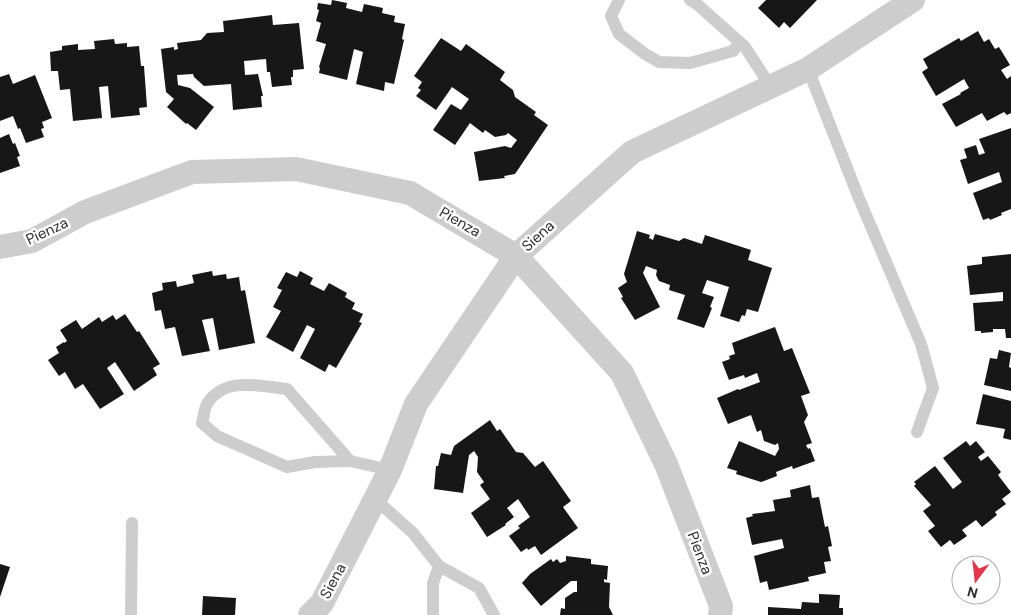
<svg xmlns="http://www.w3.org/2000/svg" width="1011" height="615" font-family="'DM Sans',sans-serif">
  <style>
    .building { fill: #171717 }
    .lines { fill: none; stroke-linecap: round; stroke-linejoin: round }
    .lane { stroke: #cdcdcd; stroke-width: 12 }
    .street { stroke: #cdcdcd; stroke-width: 24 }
    .labels { text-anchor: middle; stroke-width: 5; stroke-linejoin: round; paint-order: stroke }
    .street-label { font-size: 15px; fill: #303030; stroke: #fff }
  </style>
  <rect width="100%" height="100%" fill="#fff"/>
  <!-- building -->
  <path class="building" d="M 332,0 L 347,3 L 346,8 L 362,12 L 364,4 L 383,8 L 382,13 L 395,16 L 394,22 L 405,24 L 402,39 L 404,40 L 394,84 L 385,82 L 384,91 L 356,84 L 363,52 L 354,49 L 347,80 L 319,73 L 320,68 L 319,67 L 326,44 L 316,41 L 321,23 L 316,21 L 319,10 L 317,9 L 318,3 L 331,5 Z
    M 766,0 L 817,0 L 790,28 L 784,22 L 779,28 L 758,8 Z
    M 272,15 L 273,25 L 299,23 L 304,69 L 293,70 L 293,77 L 291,77 L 292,85 L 272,87 L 270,72 L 267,72 L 266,59 L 244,61 L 245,75 L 258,74 L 263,96 L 261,96 L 262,107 L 233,110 L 231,84 L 204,86 L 194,77 L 193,74 L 177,75 L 178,85 L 190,88 L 214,107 L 196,130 L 187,123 L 186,124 L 167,107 L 174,99 L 166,92 L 161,49 L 174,47 L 174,50 L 178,49 L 177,43 L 201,40 L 207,33 L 224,32 L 223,21 Z
    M 978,31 L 984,42 L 989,39 L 995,49 L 999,47 L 1010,65 L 1001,70 L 1007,79 L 1011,76 L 1011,113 L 1007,115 L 1004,112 L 987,121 L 982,113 L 956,127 L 942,104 L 961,94 L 960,93 L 969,88 L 964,79 L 936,96 L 922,72 L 928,68 L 923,59 L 959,38 L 961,41 Z
    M 441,38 L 461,51 L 466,44 L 505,72 L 500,80 L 513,90 L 515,97 L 536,112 L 534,115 L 548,125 L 515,174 L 504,176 L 505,178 L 479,181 L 474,152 L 505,146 L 511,148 L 517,140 L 508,133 L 506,135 L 495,137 L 485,130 L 483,133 L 470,123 L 455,145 L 433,130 L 451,104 L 461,110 L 469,99 L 452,87 L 436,110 L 416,96 L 421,90 L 418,88 L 422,82 L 414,76 Z
    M 114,39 L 115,44 L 127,43 L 127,47 L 139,46 L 141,66 L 144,66 L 147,107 L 139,108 L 140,115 L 111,118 L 108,86 L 99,87 L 102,118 L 73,121 L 70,89 L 60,90 L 58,71 L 51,71 L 50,52 L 62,50 L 62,46 L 78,44 L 78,50 L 95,49 L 94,41 Z
    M 9,74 L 13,84 L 35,75 L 52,118 L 42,122 L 44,128 L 41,129 L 44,137 L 26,143 L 20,128 L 18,129 L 13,116 L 0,121 L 0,77 Z
    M 1011,128 L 1011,209 L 1001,213 L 1002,215 L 990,220 L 989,218 L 983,220 L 973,193 L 1002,182 L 999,172 L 968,184 L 960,160 L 967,158 L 964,149 L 976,145 L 979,155 L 985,153 L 979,139 Z
    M 9,134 L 13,144 L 15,143 L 20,156 L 17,157 L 20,166 L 0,173 L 0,138 Z
    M 637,231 L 650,235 L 649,238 L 653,240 L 655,234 L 679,241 L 684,238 L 702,244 L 705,235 L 751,250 L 748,260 L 772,268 L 758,312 L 747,309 L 745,316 L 742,315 L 739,322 L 720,316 L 729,287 L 707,280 L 702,293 L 714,297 L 710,307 L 712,308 L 704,328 L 677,319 L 685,295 L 669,290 L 670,285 L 659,281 L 656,275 L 657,270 L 646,266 L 643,273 L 660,307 L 635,320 L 621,298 L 623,297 L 618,288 L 627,282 L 624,274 Z
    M 1011,254 L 1011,338 L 1006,338 L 1005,329 L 993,329 L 993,332 L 981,333 L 981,331 L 975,331 L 973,303 L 1003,301 L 1003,292 L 970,295 L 967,266 L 982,264 L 982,257 Z
    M 212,271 L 213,276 L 226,274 L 227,279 L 239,277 L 241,291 L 245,290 L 255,343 L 219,350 L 213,318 L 202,320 L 210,351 L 182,356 L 175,327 L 165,329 L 161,310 L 155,311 L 152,293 L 163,290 L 162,283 L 176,281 L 177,287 L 194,283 L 192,275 Z
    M 300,271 L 313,278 L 310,284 L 324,291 L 329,283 L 347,293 L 345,297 L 355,303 L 352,309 L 363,314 L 359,322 L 362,323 L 336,368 L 329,364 L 325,372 L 300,358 L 315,329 L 307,325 L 293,352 L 266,337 L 281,311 L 273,307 L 282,290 L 277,288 L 286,272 L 297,277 Z
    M 125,314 L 137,332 L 139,331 L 160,364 L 153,368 L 157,375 L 134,391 L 115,362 L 107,368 L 124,394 L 100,409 L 83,384 L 75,389 L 65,372 L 59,376 L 48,360 L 59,353 L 56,347 L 64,342 L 64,343 L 67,341 L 60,330 L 76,320 L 82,329 L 99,317 L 102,322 L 113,315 L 116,320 Z
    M 775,327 L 784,351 L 792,348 L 810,393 L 801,396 L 808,415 L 804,422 L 812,443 L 806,445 L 808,449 L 810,448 L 815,461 L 793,469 L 792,466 L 776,472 L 777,476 L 761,482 L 736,474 L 737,471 L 727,468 L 739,441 L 775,456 L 779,449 L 778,443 L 775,445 L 764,441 L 761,430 L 757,432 L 751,415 L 728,424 L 717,398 L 738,389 L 739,390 L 760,382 L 757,373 L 745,378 L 744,375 L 729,380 L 722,362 L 730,359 L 729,356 L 735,354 L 732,343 Z
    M 999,350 L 1011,353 L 1009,367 L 1011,368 L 1011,391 L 984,385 L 990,358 L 997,359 Z
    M 983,394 L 1011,401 L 1011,440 L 1003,438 L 1005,429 L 976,424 Z
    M 490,420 L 497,431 L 500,429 L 516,452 L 523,453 L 535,467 L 543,461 L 571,501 L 563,507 L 578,528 L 541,555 L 535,546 L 528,550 L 527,548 L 521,552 L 509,536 L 520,528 L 518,526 L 530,517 L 518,499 L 507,508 L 514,517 L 505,524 L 506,525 L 487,537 L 471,513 L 490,499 L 480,485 L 484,482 L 477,472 L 478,457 L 474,451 L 469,455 L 463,493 L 434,489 L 436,466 L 438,466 L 441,453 L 451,455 L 454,446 Z
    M 966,441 L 970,446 L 976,441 L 985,452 L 978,457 L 981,461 L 988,456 L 1001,472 L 998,475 L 1011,492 L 1002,499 L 1006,504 L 995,512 L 997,515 L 982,527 L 976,520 L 962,530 L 967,536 L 954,545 L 950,540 L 941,547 L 928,531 L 935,526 L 923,511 L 931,505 L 914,486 L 916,484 L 914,482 L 935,466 L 953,489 L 962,482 L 943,458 Z
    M 810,485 L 812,498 L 819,497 L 825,527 L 828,526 L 832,546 L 828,547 L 831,561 L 824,562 L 826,573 L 808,577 L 809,581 L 769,590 L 767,581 L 760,583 L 754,556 L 784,548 L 782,539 L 752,545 L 746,518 L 753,516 L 752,514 L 775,511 L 773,500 L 791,497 L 790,490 Z
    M 566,556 L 591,559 L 591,564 L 608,566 L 607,580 L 604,579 L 604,582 L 610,583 L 609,607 L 613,615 L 560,615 L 561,608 L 565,609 L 565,598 L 574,592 L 577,592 L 577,581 L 571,581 L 541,606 L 522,583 L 530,574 L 551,559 L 553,562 L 557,559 L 560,563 L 566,561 Z
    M 0,564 L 10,567 L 0,597 Z
    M 819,594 L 840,595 L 839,608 L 843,608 L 843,615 L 768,615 L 768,607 L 801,609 L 802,602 L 819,603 Z
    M 203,596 L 236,598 L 235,615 L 202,615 Z"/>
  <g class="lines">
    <!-- lane -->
    <path class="lane" d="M 619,0 L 611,16 L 619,34 L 645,54 L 659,62 L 690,63 L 733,51 L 740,42
      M 690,0 L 698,5 L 745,47 L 771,87
      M 808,69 L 858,196 L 921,344 L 933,388 L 917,432
      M 350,461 L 287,389 C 260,386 224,376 207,404 C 204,409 204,417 202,423 L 217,436 L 287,467 L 315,462 L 350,461 L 390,470
      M 375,499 L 413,533 L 439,566 L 479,588 L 494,615
      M 131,615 L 132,523
      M 433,615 L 433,583 L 439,566"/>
    <!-- street -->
    <path class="street" d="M 0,247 L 32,241 L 85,212 L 192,172 L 296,169 L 410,193 L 516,256 L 622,373 L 666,464 L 721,606 L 720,615
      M 310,615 L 322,603 L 390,470 L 416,404 L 516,256 L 632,152 L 808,69 L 913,0"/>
  </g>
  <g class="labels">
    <!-- street labels -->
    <g class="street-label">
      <text transform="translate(460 222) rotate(30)" y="5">Pienza</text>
      <text transform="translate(47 231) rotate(-25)" y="5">Pienza</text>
      <text transform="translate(538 236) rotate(-42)" y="5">Siena</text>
      <text transform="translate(700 553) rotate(69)" y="5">Pienza</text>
      <text transform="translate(333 581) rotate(-62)" y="5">Siena</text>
    </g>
  </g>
  <!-- north arrow -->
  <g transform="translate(976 580) rotate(195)"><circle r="24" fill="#ffffff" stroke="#acacac"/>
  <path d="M0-4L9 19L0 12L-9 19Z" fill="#e5354c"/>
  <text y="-8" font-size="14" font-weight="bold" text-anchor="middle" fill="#303030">N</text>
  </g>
</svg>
